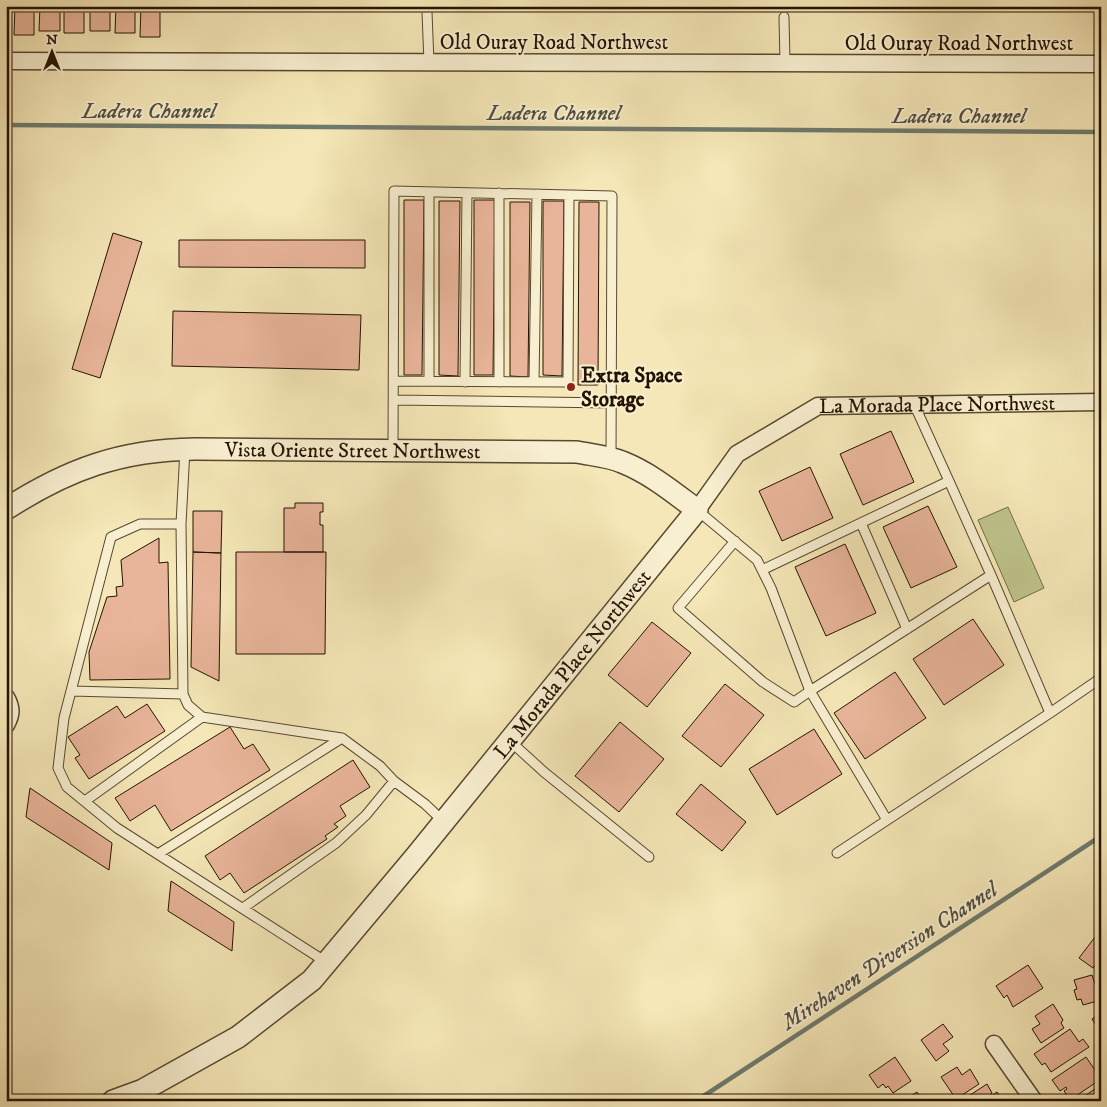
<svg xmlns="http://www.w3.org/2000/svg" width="1107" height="1107" font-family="'IM FELL DW Pica',serif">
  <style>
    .green { fill: #bfc48c; stroke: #726c47 }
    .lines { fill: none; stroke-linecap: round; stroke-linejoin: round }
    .stream { stroke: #6e7a6e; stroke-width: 4.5 }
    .building { fill: #e9b59a; stroke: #241302 }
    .service-casing { stroke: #58482f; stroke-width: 11 }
    .minor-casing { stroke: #58482f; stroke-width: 19 }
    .tertiary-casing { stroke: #58482f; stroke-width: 24 }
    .service { stroke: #f8efd0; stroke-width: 9 }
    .minor { stroke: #f8efd0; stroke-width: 16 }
    .tertiary { stroke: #f8efd0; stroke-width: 21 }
    .poi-dot { fill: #8f2418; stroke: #f8efd0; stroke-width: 2 }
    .labels { text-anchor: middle; stroke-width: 4; stroke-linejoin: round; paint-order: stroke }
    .street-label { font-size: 21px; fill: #241302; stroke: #f8efd0 }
    .poi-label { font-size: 21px; font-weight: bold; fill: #241302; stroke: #f8efd0; text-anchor: start }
    .water-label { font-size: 22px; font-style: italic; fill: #4f4f41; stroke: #f8efd0 }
  </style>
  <rect width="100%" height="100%" fill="#f5e7b7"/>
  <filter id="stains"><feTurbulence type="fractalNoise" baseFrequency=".004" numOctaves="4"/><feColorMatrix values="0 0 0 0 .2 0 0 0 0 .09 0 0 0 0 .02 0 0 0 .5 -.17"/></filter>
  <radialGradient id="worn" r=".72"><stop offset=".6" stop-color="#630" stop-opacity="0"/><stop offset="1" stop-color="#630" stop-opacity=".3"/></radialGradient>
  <!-- green -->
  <path class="green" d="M 1008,507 L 1044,588 L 1014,602 L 978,520 Z"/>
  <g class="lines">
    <!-- stream -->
    <path class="stream" d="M 6,125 L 1101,132
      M 696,1101 L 1101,836"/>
  </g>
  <!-- building -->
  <path class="building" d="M 6,6 L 9,6 L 9,29 L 6,29 Z
    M 15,6 L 34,6 L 34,35 L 14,35 Z
    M 40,6 L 60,6 L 60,31 L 39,31 Z
    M 64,6 L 84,6 L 84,33 L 64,33 Z
    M 90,6 L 110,6 L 110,31 L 90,31 Z
    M 116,6 L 135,6 L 135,33 L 115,33 Z
    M 141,6 L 160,6 L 160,37 L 140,37 Z
    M 404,200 L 424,200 L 422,375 L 404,375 Z
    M 474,200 L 495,200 L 493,375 L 474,375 Z
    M 439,201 L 460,201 L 458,376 L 439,375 Z
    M 543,201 L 564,201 L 562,376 L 543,375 Z
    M 510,202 L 530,202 L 528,377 L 510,376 Z
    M 579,202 L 599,202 L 598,385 L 578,385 Z
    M 113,233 L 142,242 L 100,378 L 72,369 Z
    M 179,240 L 365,240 L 365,268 L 179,267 Z
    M 173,311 L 361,315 L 359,370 L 172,366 Z
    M 891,431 L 914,482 L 863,505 L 840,454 Z
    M 810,467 L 833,518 L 782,541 L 759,491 Z
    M 295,503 L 323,503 L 323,512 L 320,512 L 320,525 L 323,525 L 323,552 L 284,552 L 284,508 L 295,508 Z
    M 928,506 L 957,567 L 911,588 L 883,527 Z
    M 193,511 L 222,511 L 221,553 L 193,552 Z
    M 159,538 L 159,563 L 168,562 L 170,679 L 90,680 L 89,652 L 107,597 L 117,596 L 116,587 L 123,586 L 121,560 Z
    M 845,544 L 876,613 L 826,636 L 795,567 Z
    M 193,552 L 221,553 L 219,681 L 191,667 Z
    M 236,552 L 326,552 L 325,654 L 236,654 Z
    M 973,619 L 1004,665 L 944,705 L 913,659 Z
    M 652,622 L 691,653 L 647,707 L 608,675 Z
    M 895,672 L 926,718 L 865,759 L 834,713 Z
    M 725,684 L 764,715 L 721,767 L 682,736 Z
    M 147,704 L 165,731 L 89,779 L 75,758 L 80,755 L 68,737 L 117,706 L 125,718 Z
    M 620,722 L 664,759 L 619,812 L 575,776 Z
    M 230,727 L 244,749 L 253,744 L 270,770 L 171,831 L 155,805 L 130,821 L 115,798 Z
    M 814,729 L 842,774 L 777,815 L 749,769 Z
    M 353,760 L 370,787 L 340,806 L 346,816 L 334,824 L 338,827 L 325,836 L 327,839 L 244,893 L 230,873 L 220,880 L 205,856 Z
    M 701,784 L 746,822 L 722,851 L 676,814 Z
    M 30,788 L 112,843 L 109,870 L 26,817 Z
    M 171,881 L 234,922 L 232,951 L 168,911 Z
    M 1095,937 L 1101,941 L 1101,963 L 1098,961 L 1093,968 L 1079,958 Z
    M 1028,965 L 1043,988 L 1013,1007 L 1007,995 L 1004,998 L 996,986 Z
    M 1092,975 L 1095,984 L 1101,983 L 1101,1000 L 1083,1005 L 1081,999 L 1077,1000 L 1074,990 L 1077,989 L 1074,980 Z
    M 1053,1004 L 1063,1020 L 1061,1023 L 1064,1028 L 1041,1043 L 1032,1029 L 1040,1024 L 1035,1016 Z
    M 1101,1013 L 1101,1037 L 1098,1032 L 1100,1031 L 1092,1019 Z
    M 943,1024 L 953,1037 L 943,1044 L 949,1051 L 936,1061 L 921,1040 Z
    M 1070,1029 L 1079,1042 L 1083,1039 L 1089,1047 L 1051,1072 L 1045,1063 L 1042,1065 L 1034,1054 Z
    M 895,1057 L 911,1081 L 893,1093 L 888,1086 L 886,1088 L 883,1084 L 878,1088 L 869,1075 Z
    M 1086,1057 L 1101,1079 L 1070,1100 L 1064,1091 L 1067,1089 L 1066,1087 L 1060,1091 L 1052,1080 Z
    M 957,1067 L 962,1075 L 970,1069 L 979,1084 L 956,1099 L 941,1077 Z
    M 987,1084 L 992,1093 L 990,1095 L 991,1096 L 997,1092 L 1003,1101 L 961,1101 Z
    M 1101,1085 L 1101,1101 L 1077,1101 Z
    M 917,1092 L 922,1100 L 925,1098 L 927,1101 L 903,1101 Z"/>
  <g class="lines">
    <defs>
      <path id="service" d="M 427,12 L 429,63
        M 784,17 L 785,63
        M 429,192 L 429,381
        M 499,193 L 499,382
        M 394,381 L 568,382 L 569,195
        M 465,382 L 467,193
        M 534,382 L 537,194
        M 394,400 L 611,403
        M 185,449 L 181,524 L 140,524 L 111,537 L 64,718 L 58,768 L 67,787 L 117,828 L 326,962
        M 393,450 L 394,191 L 612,196 L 611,459
        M 949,481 L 991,575
        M 697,510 L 757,560 L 771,588 L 810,691 L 794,702 L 763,682 L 678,608 L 735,541
        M 861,523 L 907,629
        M 181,524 L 183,694 L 188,705 L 202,717 L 342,738
        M 762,570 L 949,481 L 914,404
        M 72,691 L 183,694
        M 1050,713 L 1101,678
        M 510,741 L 544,772 L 649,857
        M 85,801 L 202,717
        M 837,853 L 1050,713 L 991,575 L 810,691 L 887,820
        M 158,854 L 342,738 L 380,766 L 394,781 L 425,804 L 444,822
        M 243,908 L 336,843 L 366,815 L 394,781"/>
      <g id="minor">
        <path d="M 6,61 L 1101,64"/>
        <path id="s1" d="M 697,510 L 737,454 L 818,406 L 1101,402"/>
        <path d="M 6,697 C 12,708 12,714 6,725"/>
        <path d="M 994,1044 L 1034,1101"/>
      </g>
      <g id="tertiary">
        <path id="s2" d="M 6,509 C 68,469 121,450 195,449 L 577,452 C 592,455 608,456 622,462 C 650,473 673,492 697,510 L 416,856 L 312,980 L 238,1037 L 143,1090 L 113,1101"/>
      </g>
    </defs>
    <!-- service casing -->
    <use href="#service" class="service-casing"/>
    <!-- minor casing -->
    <use href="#minor" class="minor-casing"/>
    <!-- tertiary casing -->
    <use href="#tertiary" class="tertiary-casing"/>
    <!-- service -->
    <use href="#service" class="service"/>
    <!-- minor -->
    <use href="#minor" class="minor"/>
    <!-- tertiary -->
    <use href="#tertiary" class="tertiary"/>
  </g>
  <!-- markers -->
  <circle class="poi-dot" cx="571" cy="387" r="5"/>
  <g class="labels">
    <!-- street labels -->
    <g class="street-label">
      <text x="554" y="49">Old Ouray Road Northwest</text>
      <text x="959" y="50">Old Ouray Road Northwest</text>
      <text dy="7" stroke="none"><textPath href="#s1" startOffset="282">La Morada Place Northwest</textPath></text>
      <text dy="7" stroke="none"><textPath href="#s2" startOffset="359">Vista Oriente Street Northwest</textPath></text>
      <text transform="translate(572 664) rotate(-51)" y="7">La Morada Place Northwest</text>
    </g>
    <!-- poi labels -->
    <g class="poi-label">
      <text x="581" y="382">Extra Space<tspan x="581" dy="24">Storage</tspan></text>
    </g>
    <!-- water labels -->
    <g class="water-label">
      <text x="149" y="118">Ladera Channel</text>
      <text x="554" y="120">Ladera Channel</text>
      <text x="959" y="123">Ladera Channel</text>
      <text transform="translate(889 955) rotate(-33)" y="8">Mirehaven Diversion Channel</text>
    </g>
  </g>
  <!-- margin -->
  <rect width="1107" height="1107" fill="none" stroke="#f5e7b7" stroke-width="25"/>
  <rect x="8" y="8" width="1092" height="1092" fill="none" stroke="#241302" stroke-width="2.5"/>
  <rect x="12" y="12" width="1082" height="1082" fill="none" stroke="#241302"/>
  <!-- north arrow -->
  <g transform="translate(52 52)" stroke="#f8efd0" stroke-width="4" paint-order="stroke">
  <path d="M0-4L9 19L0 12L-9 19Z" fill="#241302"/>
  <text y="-8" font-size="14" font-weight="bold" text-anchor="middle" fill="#241302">N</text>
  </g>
  <rect width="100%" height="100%" filter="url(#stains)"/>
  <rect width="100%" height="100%" fill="url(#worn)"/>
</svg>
